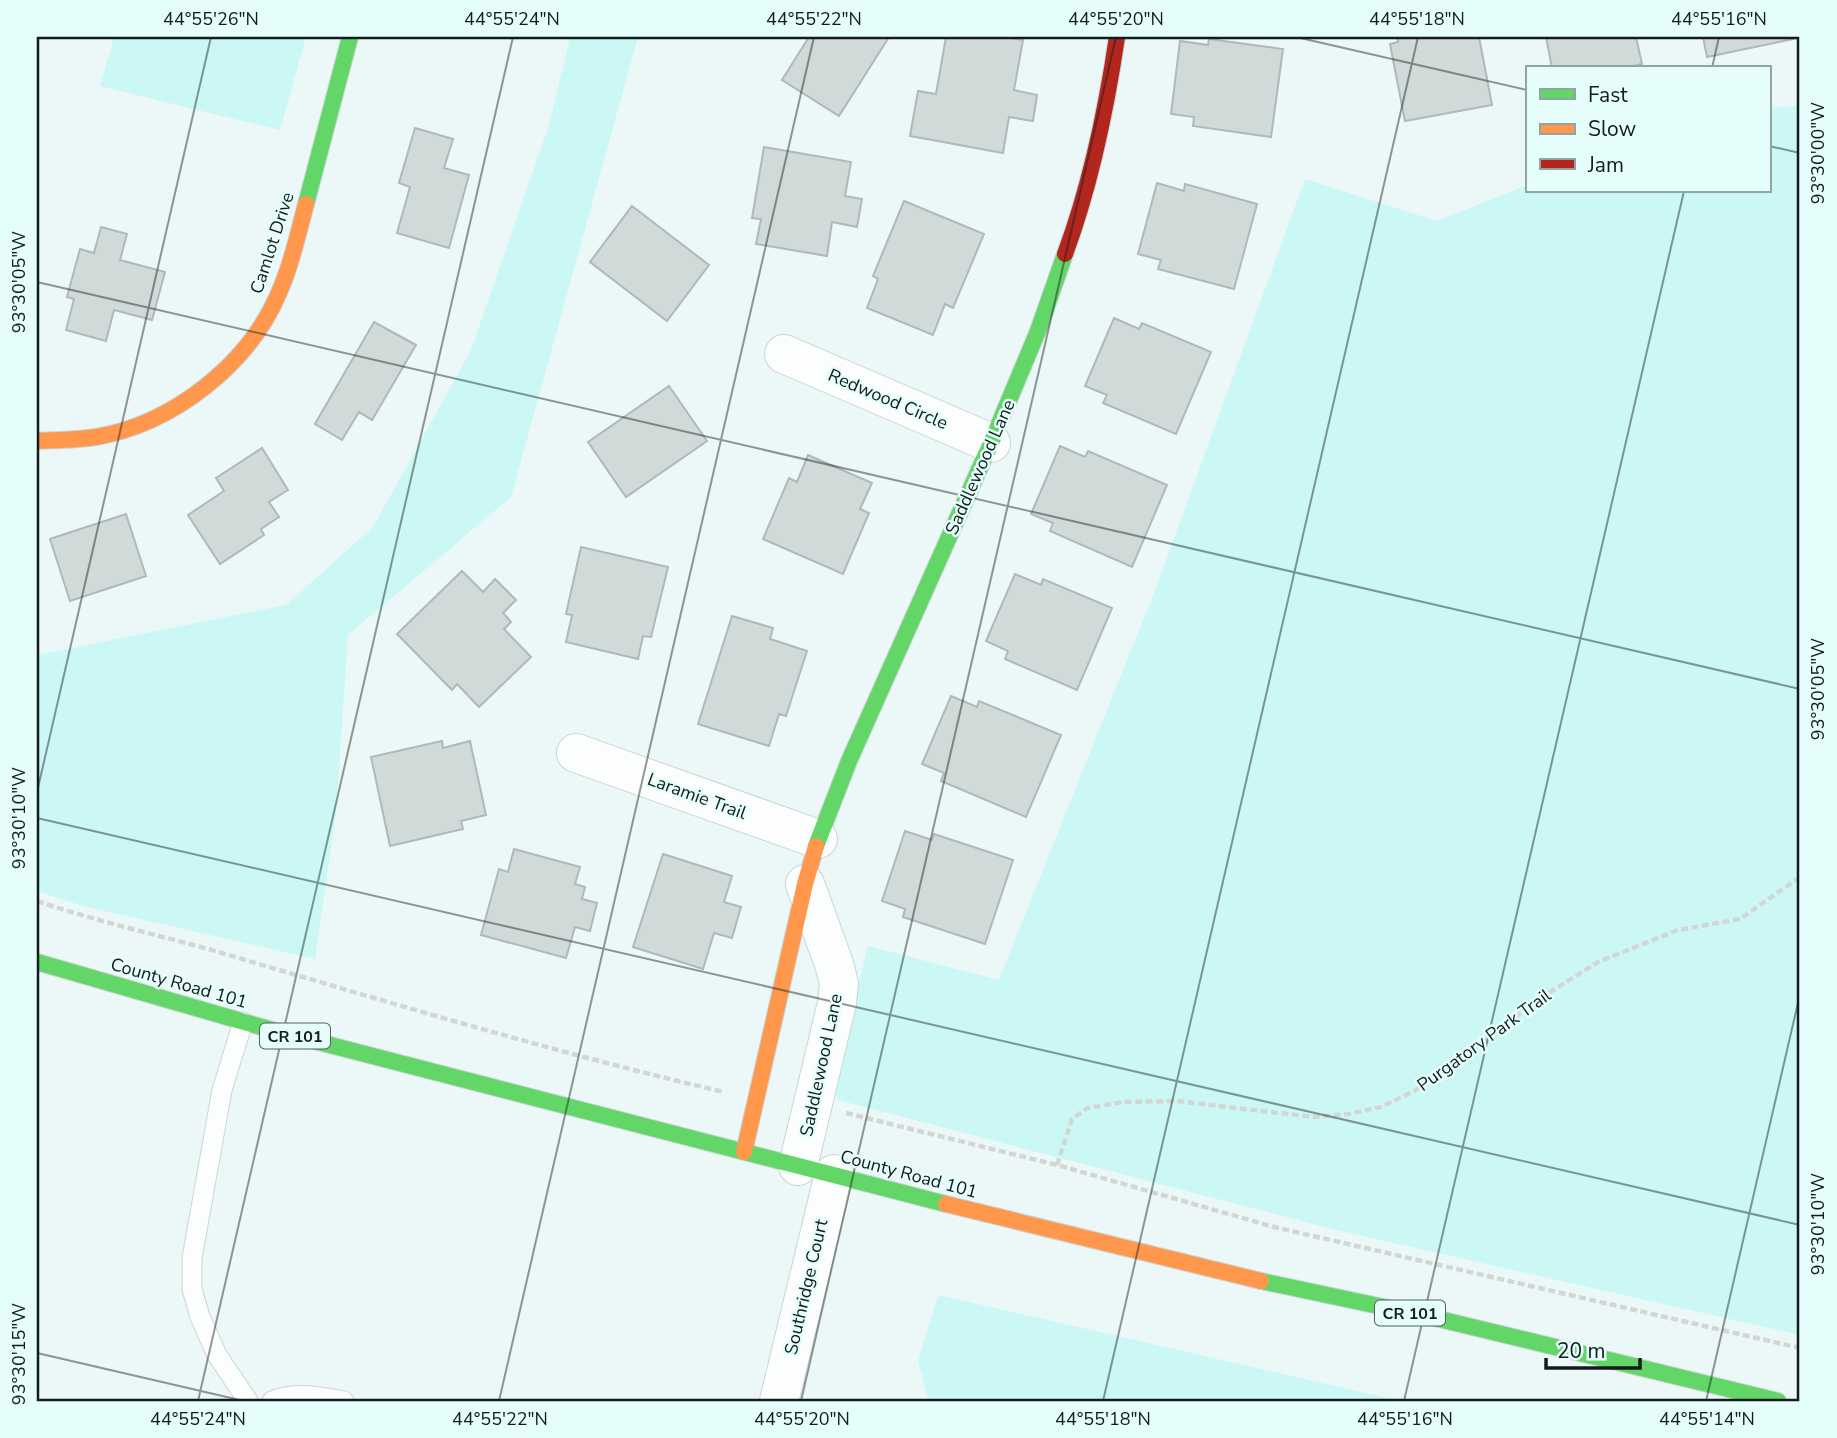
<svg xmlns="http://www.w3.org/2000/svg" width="1837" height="1438" font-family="'Nunito Sans',sans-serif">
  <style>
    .green { fill: #cbf8f5 }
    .building { fill: #d0dad9; stroke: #aeb9b8; stroke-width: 2 }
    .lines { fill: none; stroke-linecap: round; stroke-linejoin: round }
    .lane-casing { stroke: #cad4d4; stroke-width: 21 }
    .street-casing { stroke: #cad4d4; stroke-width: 40 }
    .fast-casing { stroke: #cad4d4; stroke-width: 18 }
    .slow-casing { stroke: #cad4d4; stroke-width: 18 }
    .jam-casing { stroke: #cad4d4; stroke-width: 18 }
    .path { stroke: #d2d7d6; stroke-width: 4.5; stroke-dasharray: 7 3.5; stroke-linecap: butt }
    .lane { stroke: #fcfefe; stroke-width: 19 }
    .street { stroke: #fcfefe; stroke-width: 38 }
    .fast { stroke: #63d668; stroke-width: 16 }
    .slow { stroke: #ff974d; stroke-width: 16 }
    .jam { stroke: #b3261e; stroke-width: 16 }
    .ticks { fill: none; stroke: #131c1b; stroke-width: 2; stroke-opacity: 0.45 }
    .labels { text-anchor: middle; stroke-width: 5; stroke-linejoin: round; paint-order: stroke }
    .shield { fill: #e5fefc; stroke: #52605e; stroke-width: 2 }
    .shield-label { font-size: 16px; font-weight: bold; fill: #131c1b }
    .street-label { font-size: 18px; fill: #131c1b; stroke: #e5fefc }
    .neatline { fill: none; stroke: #131c1b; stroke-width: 2.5 }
    .ticks-label { font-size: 18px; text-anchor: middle; fill: #131c1b }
  </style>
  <rect width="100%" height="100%" fill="#ebf8f7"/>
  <!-- green -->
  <path class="green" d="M 114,37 L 306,37 L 280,130 L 100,86 Z
    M 570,37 L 638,37 L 511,497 L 348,635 L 336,813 L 315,959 L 83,906 L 37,891 L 37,655 L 286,605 L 373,527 L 471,350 L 549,125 Z
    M 1800,106 L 1800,1335 L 1336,1230 L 838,1100 L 834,1086 L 868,946 L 999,980 L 1154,593 L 1305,179 L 1437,221 L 1527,185 L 1527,191 L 1769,191 L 1769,107 Z
    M 938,1295 L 1401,1401 L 929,1401 L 918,1361 Z"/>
  <!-- building -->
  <path class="building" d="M 809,37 L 889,37 L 839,116 L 782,80 Z
    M 946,37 L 1006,37 L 1023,40 L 1014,90 L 1037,95 L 1033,121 L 1009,117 L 1003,153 L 910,136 L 918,91 L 936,94 Z
    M 1397,37 L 1479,37 L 1492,105 L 1405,121 L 1390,44 L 1398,42 Z
    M 1546,37 L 1636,37 L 1642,64 L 1624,68 L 1552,68 Z
    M 1703,37 L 1792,37 L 1793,39 L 1707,57 Z
    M 1209,39 L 1283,49 L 1271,137 L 1193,126 L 1194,117 L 1171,114 L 1180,41 L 1208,45 Z
    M 415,128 L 453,139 L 444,168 L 469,175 L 449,248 L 397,233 L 410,187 L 399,183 Z
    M 764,147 L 851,162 L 845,196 L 862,199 L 857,227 L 832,222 L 827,256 L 756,244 L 761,219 L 752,218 Z
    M 1157,183 L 1184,191 L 1185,184 L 1257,204 L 1234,289 L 1158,269 L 1161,260 L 1138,254 Z
    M 904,201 L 984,234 L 953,308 L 945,304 L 933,335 L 867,308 L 878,279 L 873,276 Z
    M 632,206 L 709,265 L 667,321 L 590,262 Z
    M 101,227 L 127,234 L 120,260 L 165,272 L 152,320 L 114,310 L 106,341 L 66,330 L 74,299 L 67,297 L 80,249 L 94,253 Z
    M 1114,318 L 1139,329 L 1142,323 L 1211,352 L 1176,434 L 1103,403 L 1107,395 L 1085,386 Z
    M 374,322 L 416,345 L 372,420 L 359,412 L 342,440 L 315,424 Z
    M 669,386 L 707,441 L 626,497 L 588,442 Z
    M 1060,446 L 1085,457 L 1088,451 L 1167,485 L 1132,567 L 1050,531 L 1053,523 L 1031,514 Z
    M 262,448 L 288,490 L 269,502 L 279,517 L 261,529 L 264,535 L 220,564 L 188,515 L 224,491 L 216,478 Z
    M 808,455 L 872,483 L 860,509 L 869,513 L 843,574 L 763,539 L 789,478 L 797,482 Z
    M 126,514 L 146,576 L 70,601 L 50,539 Z
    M 581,547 L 668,567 L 651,637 L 643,636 L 638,659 L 566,642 L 572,615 L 566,614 Z
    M 462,571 L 483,592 L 495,579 L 516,600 L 503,613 L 511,622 L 504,629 L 531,657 L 479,707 L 457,684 L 452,690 L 397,634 Z
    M 1015,574 L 1041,585 L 1043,579 L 1112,608 L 1077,690 L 1005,659 L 1008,651 L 986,641 Z
    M 732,616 L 773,628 L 770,639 L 807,651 L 786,716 L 779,714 L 769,746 L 698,724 Z
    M 951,696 L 977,707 L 979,701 L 1061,735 L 1026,817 L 941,781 L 944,773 L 922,764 Z
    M 442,741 L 443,748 L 470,741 L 486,815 L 461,821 L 463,829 L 390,846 L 371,757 Z
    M 905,831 L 932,840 L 934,834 L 1013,860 L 985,944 L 903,917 L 905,909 L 882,901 Z
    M 514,849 L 580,867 L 575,884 L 585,887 L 582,899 L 597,903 L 590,931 L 575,927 L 566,958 L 481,935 L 499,869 L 508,872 Z
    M 663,854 L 732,876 L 724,902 L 741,907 L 732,938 L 714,933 L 703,969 L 633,947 Z"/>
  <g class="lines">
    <defs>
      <path id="lane" d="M 243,1022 L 222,1090 L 192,1258 L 192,1289 L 200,1317 L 217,1355 L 248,1401
        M 272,1401 C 296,1391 319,1397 344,1401"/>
      <path id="street" d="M 784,354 L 991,443
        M 576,753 L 818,839
        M 798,1166 L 837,1003 L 839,983 L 834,964 L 805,884
        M 779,1401 L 834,1174"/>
      <path id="fast" d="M 306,204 L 350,37
        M 816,846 L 849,761 L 991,443 L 1038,331 L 1065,254
        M 37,962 L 272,1030 L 946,1204
        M 1261,1281 L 1435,1318 L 1778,1401"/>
      <path id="slow" d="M 37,441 C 56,440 77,440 96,437 C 172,424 247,366 278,295 C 291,266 298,234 306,204
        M 744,1152 L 805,884 L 816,846
        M 946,1204 L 1261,1281"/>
      <path id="jam" d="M 1065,254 C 1091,184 1106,111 1117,37"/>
    </defs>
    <!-- lane casing -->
    <use href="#lane" class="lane-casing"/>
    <!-- street casing -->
    <use href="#street" class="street-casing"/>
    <!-- fast casing -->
    <use href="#fast" class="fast-casing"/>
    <!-- slow casing -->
    <use href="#slow" class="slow-casing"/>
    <!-- jam casing -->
    <use href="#jam" class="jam-casing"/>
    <!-- path -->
    <path class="path" d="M 37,901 C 104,924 174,938 242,959 C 401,1006 561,1054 724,1092
      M 846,1113 L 1057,1165 L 1274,1227 L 1800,1348
      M 1057,1165 L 1072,1119 L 1088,1108 L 1123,1102 L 1177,1101 L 1313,1117 L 1348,1114 L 1381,1107 L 1414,1091 L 1450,1067 L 1539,999 L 1598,962 L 1678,930 L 1740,919 L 1800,877"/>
    <!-- lane -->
    <use href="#lane" class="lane"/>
    <!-- street -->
    <use href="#street" class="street"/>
    <!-- fast -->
    <use href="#fast" class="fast"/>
    <!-- slow -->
    <use href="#slow" class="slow"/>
    <!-- jam -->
    <use href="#jam" class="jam"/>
  </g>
  <!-- ticks -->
  <path class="ticks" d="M 1296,37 L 1527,90M 1712,68 L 1719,37M 1769,146 L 1800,153M 37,282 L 1800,689M 37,792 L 211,37M 37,818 L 1800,1225M 37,1353 L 244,1401M 198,1401 L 513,37M 499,1401 L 814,37M 801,1401 L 1116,37M 1103,1401 L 1418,37M 1404,1401 L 1684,191M 1706,1401 L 1800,994"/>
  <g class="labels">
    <!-- shield labels -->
    <g class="shield">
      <rect x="260" y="1023.5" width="70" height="25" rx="5"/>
      <rect x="1375" y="1300.5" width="70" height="25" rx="5"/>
    </g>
    <g class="shield-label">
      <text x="295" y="1042">CR 101</text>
      <text x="1410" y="1319">CR 101</text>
    </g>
    <!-- street labels -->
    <g class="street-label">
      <text transform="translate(272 243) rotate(-72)" y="6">Camlot Drive</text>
      <text transform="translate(888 399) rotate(23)" y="6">Redwood Circle</text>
      <text transform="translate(980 467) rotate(-66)" y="6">Saddlewood Lane</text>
      <text transform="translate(697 796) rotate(20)" y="6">Laramie Trail</text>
      <text transform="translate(179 983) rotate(16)" y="6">County Road 101</text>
      <text transform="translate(1484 1040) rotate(-36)" y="6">Purgatory Park Trail</text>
      <text transform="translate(821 1065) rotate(-78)" y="6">Saddlewood Lane</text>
      <text transform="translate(909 1174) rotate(15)" y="6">County Road 101</text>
      <text transform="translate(806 1287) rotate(-77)" y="6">Southridge Court</text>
    </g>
  </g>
  <!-- border -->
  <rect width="1837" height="1438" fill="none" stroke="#e5fefc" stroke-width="77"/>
  <!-- legend -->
  <rect x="1526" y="66" width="245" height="126" fill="#e5fefc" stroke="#91a4a2" stroke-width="2"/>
  <rect x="1540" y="89" width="35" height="10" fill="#63d668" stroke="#91a4a2" stroke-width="2"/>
  <text x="1588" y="102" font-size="21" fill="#131c1b">Fast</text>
  <rect x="1540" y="124" width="35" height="10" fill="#ff974d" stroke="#91a4a2" stroke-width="2"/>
  <text x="1588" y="136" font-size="21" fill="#131c1b">Slow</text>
  <rect x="1540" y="159" width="35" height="10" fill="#b3261e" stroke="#91a4a2" stroke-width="2"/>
  <text x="1588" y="172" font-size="21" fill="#131c1b">Jam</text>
  <!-- scale -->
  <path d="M1546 1358v10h94v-10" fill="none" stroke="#131c1b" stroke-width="3.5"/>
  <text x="1557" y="1358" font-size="21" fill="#131c1b" stroke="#e5fefc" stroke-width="5" paint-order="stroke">20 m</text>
  <rect x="38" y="38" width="1760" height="1362" class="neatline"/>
  <g class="ticks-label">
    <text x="211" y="25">44°55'26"N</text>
    <text x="512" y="25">44°55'24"N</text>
    <text x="814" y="25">44°55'22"N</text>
    <text x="1116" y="25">44°55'20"N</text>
    <text x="1417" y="25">44°55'18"N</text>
    <text x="1719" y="25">44°55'16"N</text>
    <text transform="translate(1818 153) rotate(-90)" y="6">93°30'00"W</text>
    <text transform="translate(19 282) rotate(-90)" y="6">93°30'05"W</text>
    <text transform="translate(1818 689) rotate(-90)" y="6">93°30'05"W</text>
    <text transform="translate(19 818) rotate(-90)" y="6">93°30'10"W</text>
    <text transform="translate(1818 1224) rotate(-90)" y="6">93°30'10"W</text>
    <text transform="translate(19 1354) rotate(-90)" y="6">93°30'15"W</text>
    <text x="198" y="1425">44°55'24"N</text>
    <text x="500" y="1425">44°55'22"N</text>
    <text x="802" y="1425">44°55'20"N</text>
    <text x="1103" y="1425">44°55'18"N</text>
    <text x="1405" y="1425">44°55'16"N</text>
    <text x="1707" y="1425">44°55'14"N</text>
  </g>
</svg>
